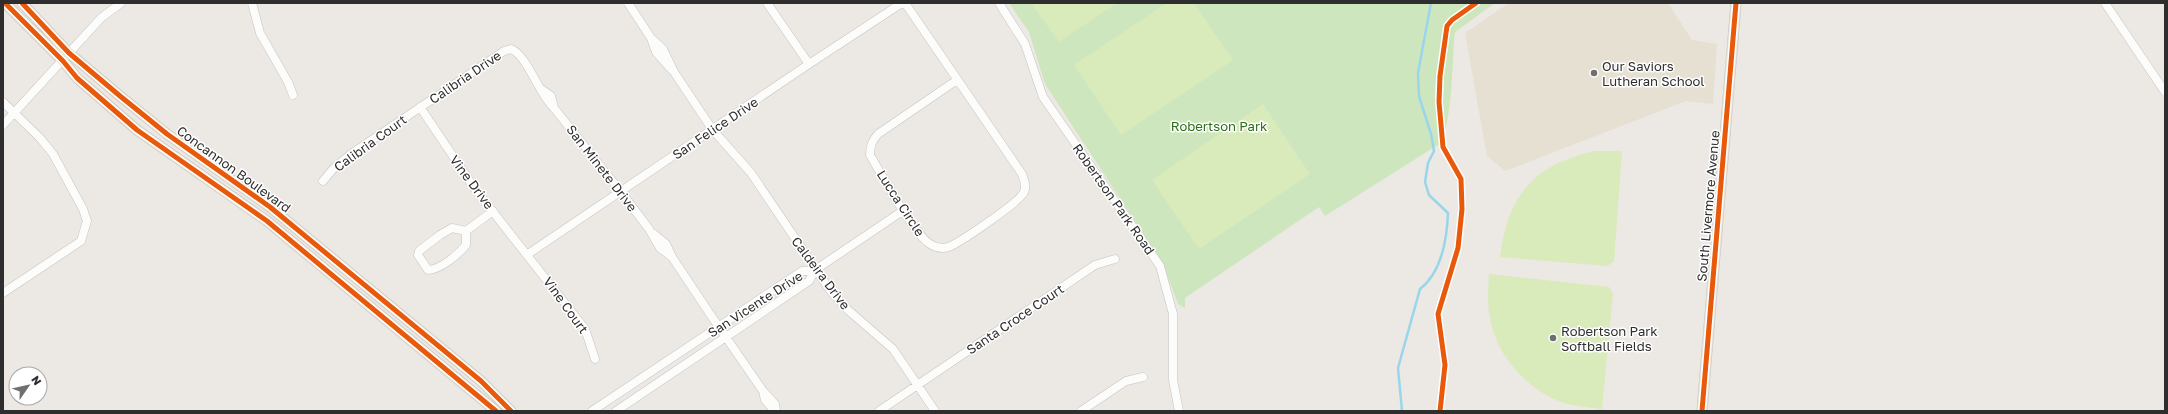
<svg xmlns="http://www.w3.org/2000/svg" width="2168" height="414" font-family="'Golos Text',sans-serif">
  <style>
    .education { fill: #e6e0d3 }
    .green { fill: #cee6be }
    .pitch { fill: #d9eabb }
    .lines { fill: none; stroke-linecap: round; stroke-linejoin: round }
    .stream { stroke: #99d6ec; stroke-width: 2.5 }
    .minor-casing { stroke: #c5c4c5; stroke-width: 9 }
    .major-casing { stroke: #c6c5c4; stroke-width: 11 }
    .minor { stroke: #fcfcfb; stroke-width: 8 }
    .major { stroke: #e8e4d6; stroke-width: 10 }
    .cycleway-casing { stroke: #fff; stroke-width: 8 }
    .cycleway { stroke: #e8590c; stroke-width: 5 }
    .poi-dot { fill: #706f6e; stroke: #fff; stroke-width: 1.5 }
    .labels { text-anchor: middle; stroke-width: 3; stroke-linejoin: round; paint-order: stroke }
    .poi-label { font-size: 13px; fill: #2e2e2e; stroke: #fff; text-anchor: start }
    .street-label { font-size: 13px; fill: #2e2e2e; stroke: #fff }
    .park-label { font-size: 13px; fill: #2c6e1b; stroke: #fff }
  </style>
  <rect width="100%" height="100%" fill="#ece8e4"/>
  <!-- education -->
  <path class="education" d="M 1509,3 L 1668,3 L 1692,40 L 1717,44 L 1713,104 L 1686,101 L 1505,171 L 1487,156 L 1465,33 Z"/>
  <!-- green -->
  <path class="green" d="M 1009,3 L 1495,3 L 1455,32 C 1451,68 1454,108 1441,143 L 1325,216 L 1319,207 L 1185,298 L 1185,308 L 1178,304 L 1163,264 L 1045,84 L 1029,32 Z"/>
  <!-- pitch -->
  <path class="pitch" d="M 1031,3 L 1117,3 L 1059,42 Z
    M 1167,3 L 1194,3 L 1233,60 L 1121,135 L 1074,65 Z
    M 1263,104 L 1310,174 L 1199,249 L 1152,180 Z
    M 1595,151 L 1622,151 L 1614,262 L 1607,266 L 1500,257 C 1508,194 1534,165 1595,151 Z
    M 1489,274 L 1609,287 L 1613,294 L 1602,409 C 1586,407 1568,406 1554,399 C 1524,385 1498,355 1491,323 C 1487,307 1488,290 1489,274 Z"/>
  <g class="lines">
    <!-- stream -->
    <path class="stream" d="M 1402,411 L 1398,368 L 1420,289 C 1442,272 1447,238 1448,213 L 1429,195 L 1425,182 L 1428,163 L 1434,151 L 1431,134 L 1419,96 L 1418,73 L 1431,3"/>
    <defs>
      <path id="minor" d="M 252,3 L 260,33 L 288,82 L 293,95
        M 628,3 L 651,38 L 663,49 L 674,72 L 712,129 L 751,173 L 830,290 L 848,310 L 893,349 L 935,411
        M 767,3 L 809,64
        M 905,3 L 1022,174 C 1024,180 1027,186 1024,192 C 1020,202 963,240 951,246 C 944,249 936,248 930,244 C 913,233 882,175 870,155 C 870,146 872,141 878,134 L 957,80
        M 999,3 L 1025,44 L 1043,97 L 1160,266 L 1173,314 L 1173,380 L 1179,411
        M 2105,3 L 2165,92
        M 652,41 L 656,52 L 671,69
        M 541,89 L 551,96 L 554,108
        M 3,102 L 40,138 L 53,154 L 83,209 L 87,221 L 81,241 L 3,293
        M 420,107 L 475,189 L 585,329 L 595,359
        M 3,125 L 101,18 L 121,3
        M 323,181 L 333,169 L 351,154 L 504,51 L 511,49 C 528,56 539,95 554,108 L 621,192 L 649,229 L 660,248 L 672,257
        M 452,228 L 466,231 L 466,245 C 459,254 440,270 428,270 L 418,255 L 419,251 L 440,235 Z
        M 466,231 L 493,211
        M 654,234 L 666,244 L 672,257 L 710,314 L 763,391 L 775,404 L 776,411
        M 528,254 L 809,64 L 902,3
        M 763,391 L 765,400 L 775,411
        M 592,411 L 802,271 L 815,270 L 904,210
        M 616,411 L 809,281 L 815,270
        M 879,411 L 1095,265 L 1115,259
        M 1081,411 L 1126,381 L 1143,377"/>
      <path id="major" d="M 5,3 L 63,61 L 77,78 L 137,130 L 267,221 L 496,411
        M 22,3 L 69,53 L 120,96 L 167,134 L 270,207 L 481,381 L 511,411
        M 1702,411 L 1736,3"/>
    </defs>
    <!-- minor casing -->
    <use href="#minor" class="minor-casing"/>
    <!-- major casing -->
    <use href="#major" class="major-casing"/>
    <!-- minor -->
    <use href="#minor" class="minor"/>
    <!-- major -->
    <use href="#major" class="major"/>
    <defs>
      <path id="cycleway" d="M 5,3 L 63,61 L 77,78 L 137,130 L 267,221 L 496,411
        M 22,3 L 69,53 L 120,96 L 167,134 L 270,207 L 481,381 L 511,411
        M 1440,411 L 1445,365 L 1438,314 L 1458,248 L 1462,209 L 1461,179 L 1443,147 L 1439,102 L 1440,76 L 1447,26 L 1452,20 L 1476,3
        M 1702,411 L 1736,3"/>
    </defs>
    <!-- cycleway casing -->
    <use href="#cycleway" class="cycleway-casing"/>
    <!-- cycleway -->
    <use href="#cycleway" class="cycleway"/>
  </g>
  <!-- markers -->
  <g class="poi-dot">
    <circle cx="1594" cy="73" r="4"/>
    <circle cx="1553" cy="338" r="4"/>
  </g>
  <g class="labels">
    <!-- poi labels -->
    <g class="poi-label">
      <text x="1602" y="71">Our Saviors<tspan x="1602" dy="15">Lutheran School</tspan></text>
      <text x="1561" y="336">Robertson Park<tspan x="1561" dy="15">Softball Fields</tspan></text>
    </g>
    <!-- street labels -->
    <g class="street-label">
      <text transform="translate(465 77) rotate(-34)" y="5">Calibria Drive</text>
      <text transform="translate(715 128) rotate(-34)" y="5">San Felice Drive</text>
      <text transform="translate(370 143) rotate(-36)" y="5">Calibria Court</text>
      <text transform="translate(602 168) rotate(52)" y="5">San Minete Drive</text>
      <text transform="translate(234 169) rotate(36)" y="5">Concannon Boulevard</text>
      <text transform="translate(472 182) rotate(53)" y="5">Vine Drive</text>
      <text transform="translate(1114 199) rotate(55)" y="5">Robertson Park Road</text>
      <text transform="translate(901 203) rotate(57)" y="5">Lucca Circle</text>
      <text transform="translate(1708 206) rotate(-85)" y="5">South Livermore Avenue</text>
      <text transform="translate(821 273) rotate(53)" y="5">Caldeira Drive</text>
      <text transform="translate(755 304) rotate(-33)" y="5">San Vicente Drive</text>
      <text transform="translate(566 305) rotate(54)" y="5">Vine Court</text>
      <text transform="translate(1015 319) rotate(-34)" y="5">Santa Croce Court</text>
    </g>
    <!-- park labels -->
    <g class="park-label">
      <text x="1219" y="131">Robertson Park</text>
    </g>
  </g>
  <!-- border -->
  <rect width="2168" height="414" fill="none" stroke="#2e2e2e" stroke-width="8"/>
  <!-- north arrow -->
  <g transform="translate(28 386) rotate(56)"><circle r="19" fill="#ffffff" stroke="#ababab"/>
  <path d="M0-3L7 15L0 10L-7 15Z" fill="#706f6e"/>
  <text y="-6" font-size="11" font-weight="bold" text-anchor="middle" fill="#2e2e2e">N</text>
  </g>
</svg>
